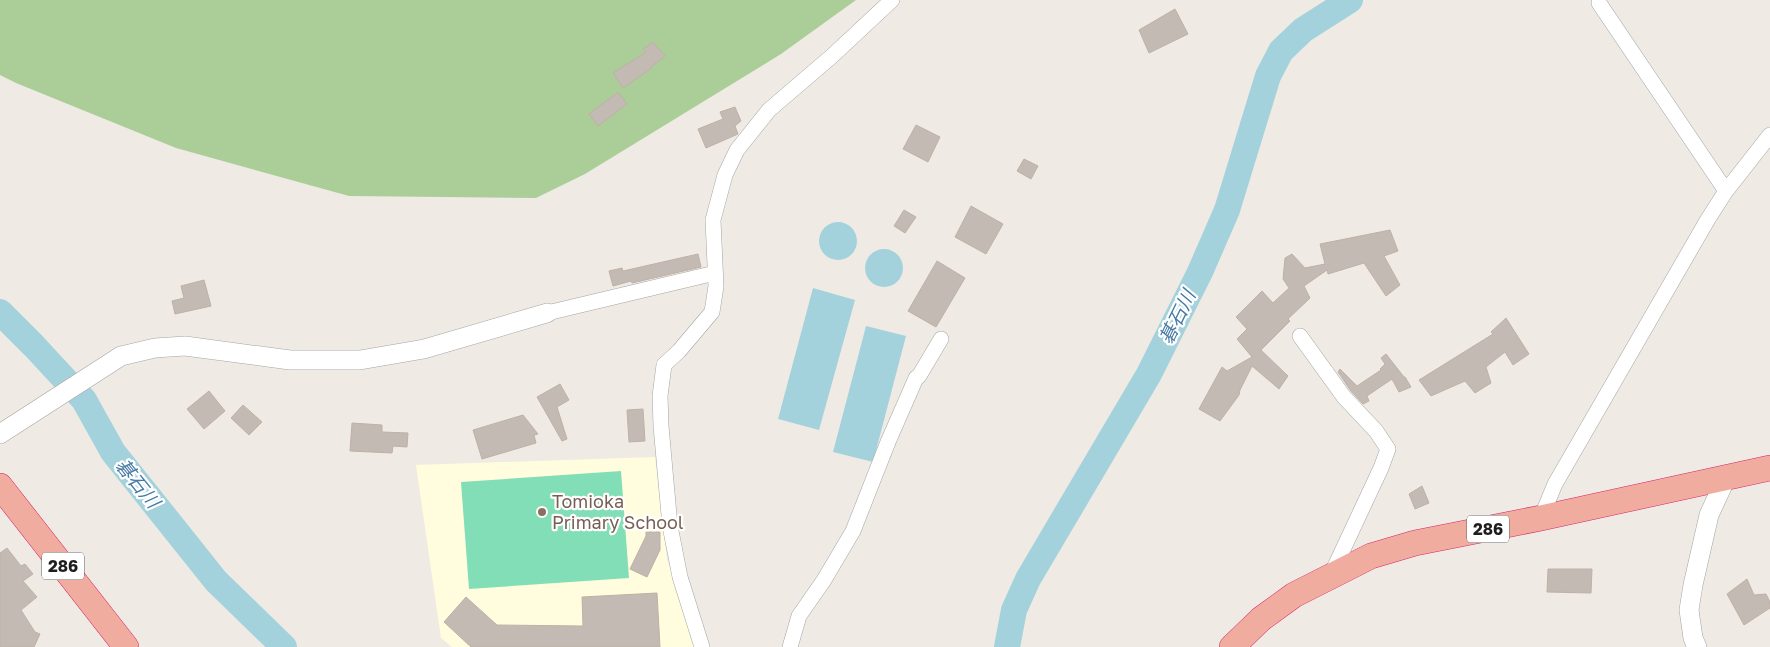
<svg xmlns="http://www.w3.org/2000/svg" width="1770" height="647" font-family="'Golos Text','Noto Sans JP',sans-serif">
  <style>
    .education { fill: #fffddd }
    .forest { fill: #abce99 }
    .pitch { fill: #82deb6 }
    .water { fill: #a4d2dc }
    .lines { fill: none; stroke-linecap: round; stroke-linejoin: round }
    .river { stroke: #a4d2dc; stroke-width: 26 }
    .building { fill: #c3bab3; stroke: #c0b0a6 }
    .minor-casing { stroke: #a5a5a5; stroke-width: 16 }
    .tertiary-casing { stroke: #a5a5a5; stroke-width: 20 }
    .trunk-casing { stroke: #d8256b; stroke-width: 26 }
    .minor { stroke: #fff; stroke-width: 15 }
    .tertiary { stroke: #fff; stroke-width: 19 }
    .trunk { stroke: #f0ad9f; stroke-width: 25 }
    .education-dot { fill: #8d6e63; stroke: #fff; stroke-width: 2 }
    .labels { text-anchor: middle; stroke-width: 4.5; stroke-linejoin: round; paint-order: stroke }
    .shield { fill: #fff; stroke: #626262; stroke-width: 1 }
    .shield-label { font-size: 16px; font-weight: bold; fill: #1e1e1e }
    .education-label { font-size: 18px; fill: #785e54; stroke: #fff; text-anchor: start }
    .water-label { font-size: 19px; font-style: italic; fill: #487aa5; stroke: #fff }
  </style>
  <rect width="100%" height="100%" fill="#efebe4"/>
  <!-- education -->
  <path class="education" d="M 655,457 L 667,559 L 695,647 L 452,647 L 441,638 L 416,465 Z"/>
  <!-- forest -->
  <path class="forest" d="M 0,0 L 856,0 L 781,54 L 585,174 L 536,198 L 349,196 L 176,148 L 16,83 L 0,75 Z"/>
  <!-- pitch -->
  <path class="pitch" d="M 621,471 L 629,578 L 469,589 L 461,482 Z"/>
  <!-- water -->
  <path class="water" d="M819 241a19 19 0 1 1 38 0a19 19 0 1 1-38 0Z
    M865 268a19 19 0 1 1 38 0a19 19 0 1 1-38 0Z
    M 813,288 L 855,300 L 819,430 L 778,419 Z
    M 866,326 L 906,336 L 873,462 L 833,452 Z"/>
  <g class="lines">
    <!-- river -->
    <path class="river" d="M 0,312 L 34,346 L 84,400 L 113,452 L 216,581 L 284,647
      M 1007,647 L 1014,610 L 1028,579 L 1149,374 L 1200,272 L 1227,210 L 1268,76 L 1281,51 L 1303,30 L 1350,0"/>
  </g>
  <!-- building -->
  <path class="building" d="M 1175,9 L 1188,34 L 1149,53 L 1139,30 Z
    M 653,42 L 665,56 L 651,67 L 652,68 L 623,88 L 613,73 L 646,52 L 643,49 Z
    M 618,92 L 627,104 L 598,126 L 589,114 Z
    M 735,107 L 741,121 L 735,126 L 738,134 L 706,148 L 698,129 L 723,119 L 720,112 Z
    M 916,125 L 940,137 L 928,162 L 903,149 Z
    M 1024,159 L 1038,166 L 1031,179 L 1017,171 Z
    M 971,206 L 1003,224 L 986,254 L 955,237 Z
    M 904,210 L 916,217 L 905,233 L 894,226 Z
    M 1390,230 L 1398,251 L 1384,256 L 1400,285 L 1386,296 L 1364,263 L 1328,274 L 1327,270 L 1304,286 L 1310,298 L 1288,319 L 1290,321 L 1261,350 L 1288,376 L 1279,389 L 1252,366 L 1240,390 L 1239,395 L 1220,421 L 1199,409 L 1222,367 L 1227,371 L 1252,357 L 1237,339 L 1247,329 L 1236,317 L 1262,291 L 1273,303 L 1289,288 L 1283,279 L 1285,258 L 1292,254 L 1305,268 L 1325,264 L 1320,244 Z
    M 698,254 L 701,267 L 632,283 L 631,281 L 613,286 L 609,271 L 622,268 L 623,271 Z
    M 937,261 L 965,278 L 936,327 L 908,311 Z
    M 204,280 L 211,306 L 175,314 L 172,301 L 184,298 L 181,286 Z
    M 1506,318 L 1529,354 L 1513,365 L 1505,352 L 1486,367 L 1491,383 L 1475,393 L 1465,381 L 1431,396 L 1419,380 L 1493,334 L 1491,332 Z
    M 1386,354 L 1404,377 L 1405,377 L 1411,387 L 1399,392 L 1392,379 L 1367,396 L 1369,401 L 1363,404 L 1351,391 L 1338,372 L 1340,369 L 1357,386 L 1381,370 L 1380,369 L 1385,364 L 1381,358 Z
    M 560,384 L 569,400 L 557,407 L 567,439 L 562,441 L 537,397 Z
    M 209,391 L 225,411 L 204,429 L 187,409 Z
    M 243,405 L 262,422 L 249,435 L 231,418 Z
    M 643,409 L 645,441 L 629,442 L 627,410 Z
    M 523,415 L 538,434 L 534,435 L 536,443 L 482,459 L 473,430 Z
    M 352,423 L 382,425 L 382,432 L 408,433 L 407,447 L 393,446 L 392,453 L 350,451 Z
    M 1422,486 L 1429,503 L 1415,509 L 1409,494 Z
    M 646,532 L 660,532 L 660,550 L 647,577 L 630,569 L 646,536 Z
    M 7,548 L 21,566 L 25,564 L 33,574 L 23,581 L 37,597 L 21,610 L 35,632 L 40,634 L 34,647 L 0,647 L 0,553 Z
    M 1548,569 L 1592,569 L 1591,593 L 1547,592 Z
    M 1747,579 L 1754,595 L 1766,594 L 1770,602 L 1770,608 L 1744,625 L 1727,594 Z
    M 657,593 L 660,647 L 471,647 L 444,622 L 466,597 L 497,625 L 583,626 L 582,597 Z"/>
  <g class="lines">
    <defs>
      <path id="minor" d="M 1599,3 L 1726,191
        M 547,313 L 715,273
        M 1300,336 L 1344,397 L 1376,431 L 1388,449 L 1381,468 L 1331,575
        M 1541,518 L 1555,484 L 1708,219 L 1726,191 L 1770,135
        M 702,647 L 680,577 L 670,526 L 661,426 L 660,396 L 664,365 L 679,351 L 712,312 L 716,286 L 713,220 L 725,175 L 737,150 L 769,110 L 832,56 L 892,0
        M 790,647 L 799,616 L 824,580 L 853,531 L 888,442 L 916,378 L 919,376 L 941,339"/>
      <path id="tertiary" d="M 0,434 L 121,356 L 155,348 L 185,346 L 290,360 L 360,360 L 424,349 L 547,313
        M 1697,647 L 1693,638 L 1689,610 L 1693,585 L 1709,515 L 1726,478"/>
      <path id="trunk" d="M 0,486 L 126,647
        M 1232,647 L 1261,619 L 1294,595 L 1371,556 L 1415,543 L 1541,518 L 1770,468"/>
    </defs>
    <!-- minor casing -->
    <use href="#minor" class="minor-casing"/>
    <!-- tertiary casing -->
    <use href="#tertiary" class="tertiary-casing"/>
    <!-- trunk casing -->
    <use href="#trunk" class="trunk-casing"/>
    <!-- minor -->
    <use href="#minor" class="minor"/>
    <!-- tertiary -->
    <use href="#tertiary" class="tertiary"/>
    <!-- trunk -->
    <use href="#trunk" class="trunk"/>
  </g>
  <!-- markers -->
  <circle class="education-dot" cx="542" cy="512" r="5"/>
  <g class="labels">
    <!-- shield labels -->
    <g class="shield">
      <rect x="1467" y="515.5" width="42" height="27" rx="4"/>
      <rect x="42" y="552.5" width="42" height="27" rx="4"/>
    </g>
    <g class="shield-label">
      <text x="1488" y="535">286</text>
      <text x="63" y="572">286</text>
    </g>
    <!-- education labels -->
    <g class="education-label">
      <text x="552" y="508">Tomioka<tspan x="552" dy="21">Primary School</tspan></text>
    </g>
    <!-- water labels -->
    <g class="water-label">
      <text transform="translate(1177 317) rotate(-64)" y="7">碁石川</text>
      <text transform="translate(138 483) rotate(51)" y="7">碁石川</text>
    </g>
  </g>
</svg>
